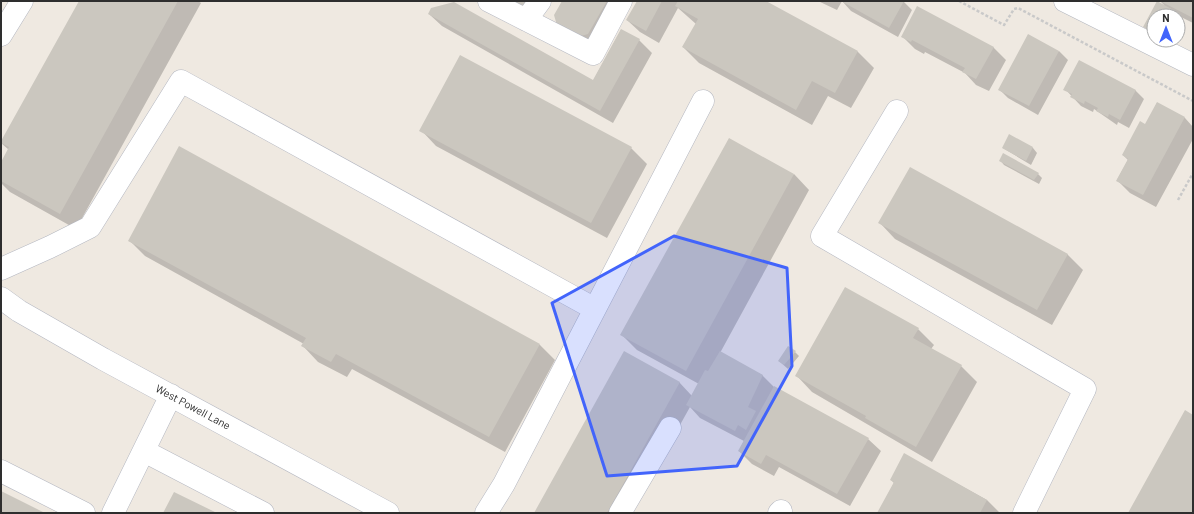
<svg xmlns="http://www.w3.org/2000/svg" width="1194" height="514" font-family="Barlow,sans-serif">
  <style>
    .shadow { fill: #0003 }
    .building { fill: #cbc7bf }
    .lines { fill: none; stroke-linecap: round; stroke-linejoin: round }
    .minor-casing { stroke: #b4b7c1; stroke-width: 23 }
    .path { stroke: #c9c9c9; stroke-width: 2.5; stroke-dasharray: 3 2; stroke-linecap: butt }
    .minor { stroke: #fff; stroke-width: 22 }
    .marked { fill: #4264fb; fill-opacity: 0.2; stroke: #4264fb; stroke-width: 3; stroke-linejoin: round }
    .labels { text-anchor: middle; stroke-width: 3; stroke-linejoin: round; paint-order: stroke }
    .street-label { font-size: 11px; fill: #2e2e2e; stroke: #fff }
  </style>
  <rect width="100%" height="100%" fill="#efe9e1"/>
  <!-- shadow -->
  <path class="shadow" d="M 80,1 L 198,1 L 201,3 L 76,229 L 10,192 L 1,183 L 1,164 L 9,150 L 1,143 Z
    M 563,1 L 624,1 L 587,50 Z
    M 638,1 L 764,1 L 858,52 L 874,68 L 851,108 L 828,96 L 812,125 L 699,63 L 683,47 L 696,24 L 678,8 L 659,43 L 640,32 L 627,20 Z
    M 818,1 L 903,1 L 912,10 L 898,37 L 851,11 L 842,1 L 837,10 Z
    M 1160,1 L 1193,1 L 1193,23 L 1179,16 L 1178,18 L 1178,16 L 1154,16 L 1154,34 L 1149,31 L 1144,27 L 1164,5 Z
    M 429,14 L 593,81 L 621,30 L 639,40 L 652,53 L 613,123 L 442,26 Z
    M 903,37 L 993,47 L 1006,60 L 989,91 L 976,85 L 965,73 L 925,52 L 924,54 L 915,49 Z
    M 1059,51 L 1068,60 L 1038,115 L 1008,98 L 999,89 Z
    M 1065,89 L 1135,90 L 1144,99 L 1129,128 L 1118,122 L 1117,125 L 1094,109 L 1093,112 L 1081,106 Z
    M 1157,103 L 1185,118 L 1193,127 L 1193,139 L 1156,207 L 1130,193 L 1117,180 L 1128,160 L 1123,155 L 1146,125 Z
    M 421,130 L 631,148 L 647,164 L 607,238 L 436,146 Z
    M 1010,136 L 1033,148 L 1037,153 L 1031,165 L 1003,148 Z
    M 1000,160 L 1038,174 L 1042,178 L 1039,184 L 1004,165 Z
    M 794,174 L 809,190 L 720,353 L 762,375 L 774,387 L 868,439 L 881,451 L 850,506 L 779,467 L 774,476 L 752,464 L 739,451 L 744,441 L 700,418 L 690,407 L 631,513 L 535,513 L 679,382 L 692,396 L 699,384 L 637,350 L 622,335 Z
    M 880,223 L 1067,254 L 1083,270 L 1052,325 L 895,239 Z
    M 129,240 L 540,345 L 555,360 L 505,452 L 352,369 L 347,377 L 318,362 L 303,346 L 304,344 L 145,256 Z
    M 918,329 L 934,345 L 931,349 L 961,366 L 977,382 L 932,462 L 812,392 L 797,376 Z
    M 795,352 L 799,356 L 788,369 L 779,361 Z
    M 905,455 L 987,500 L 1000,513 L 878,513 L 894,483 L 891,480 Z"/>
  <!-- building -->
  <path class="building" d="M 79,1 L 178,1 L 60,214 L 1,181 L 1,162 L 9,147 L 1,143 L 1,141 Z
    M 505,1 L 532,1 L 516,8 Z
    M 562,1 L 607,1 L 588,34 L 574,38 L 558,29 L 554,15 Z
    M 637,1 L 662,1 L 646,31 L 626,20 Z
    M 678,1 L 766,1 L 858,51 L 835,93 L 812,81 L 796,110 L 682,47 L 698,19 L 675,6 Z
    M 841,1 L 904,1 L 889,28 Z
    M 1157,1 L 1175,11 L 1173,16 L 1154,16 L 1154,32 L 1143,27 Z
    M 1160,1 L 1193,1 L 1193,18 Z
    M 454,2 L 593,80 L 621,29 L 640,39 L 600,111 L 428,14 L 431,8 Z
    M 917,6 L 994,47 L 976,79 L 962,72 L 965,68 L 912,40 L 911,42 L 901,37 Z
    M 1028,34 L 1059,51 L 1029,106 L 998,90 Z
    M 460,55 L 632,147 L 591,223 L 419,131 Z
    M 1079,60 L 1136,90 L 1120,120 L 1109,114 L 1108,117 L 1096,111 L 1098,108 L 1085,101 L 1084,104 L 1070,97 L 1072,94 L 1063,90 Z
    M 1157,102 L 1185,117 L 1143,195 L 1116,181 L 1128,159 L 1122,155 L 1140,121 L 1145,124 Z
    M 1009,134 L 1033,147 L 1026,161 L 1002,148 Z
    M 729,138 L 794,174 L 686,371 L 620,335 Z
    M 179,146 L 540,344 L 489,437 L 336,354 L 331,362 L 301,346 L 306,338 L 128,241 Z
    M 1003,153 L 1039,173 L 1034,180 L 999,161 Z
    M 910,167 L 1068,254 L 1037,310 L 878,223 Z
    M 845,287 L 919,328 L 913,338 L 962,365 L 916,447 L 865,418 L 866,416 L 795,376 Z
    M 788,346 L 796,351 L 784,365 L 778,361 Z
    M 624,351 L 680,382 L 607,513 L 534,513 Z
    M 720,351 L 763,375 L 748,407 L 756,411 L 746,430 L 738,425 L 735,431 L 686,405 L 705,370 L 708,371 Z
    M 774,386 L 869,438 L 837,494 L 766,455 L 761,464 L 738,451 Z
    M 1185,410 L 1193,415 L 1193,513 L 1128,513 Z
    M 904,453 L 987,500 L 980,513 L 877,513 L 894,482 L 890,480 Z
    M 1,491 L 45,513 L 1,513 Z
    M 174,492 L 217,513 L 163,513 Z"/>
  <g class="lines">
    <defs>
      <path id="minor" d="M 489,1 L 593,54 L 621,1
        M 1065,1 L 1193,65
        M 526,20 L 540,1
        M 1,35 L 22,1
        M 897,111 L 822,236 L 1085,389 L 1024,513
        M 1,269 L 50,247 L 90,227 L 181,81 L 595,309
        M 1,298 L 19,311 L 103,359 L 388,513
        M 144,451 L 263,513
        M 1,471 L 84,513
        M 113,513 L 171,395
        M 486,513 L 504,484 L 703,101
        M 620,513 L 670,428
        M 779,513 L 781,511"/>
    </defs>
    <!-- minor casing -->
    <use href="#minor" class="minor-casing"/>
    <!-- path -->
    <path class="path" d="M 959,1 L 1004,25 L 1014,9 L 1018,8 L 1193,101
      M 1178,200 L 1193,173"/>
    <!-- minor -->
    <use href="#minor" class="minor"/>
  </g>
  <!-- marked area -->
  <path class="marked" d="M 674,236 L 787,268 L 792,366 L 737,466 L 607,476 L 552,303 Z"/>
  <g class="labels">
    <!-- street labels -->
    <g class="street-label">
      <text transform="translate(193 407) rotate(28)" y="4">West Powell Lane</text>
    </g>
  </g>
  <!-- border -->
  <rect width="1194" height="514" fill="none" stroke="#2e2e2e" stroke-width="4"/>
  <!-- north arrow -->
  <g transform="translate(1166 28)"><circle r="19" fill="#ffffff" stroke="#ababab"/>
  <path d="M0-3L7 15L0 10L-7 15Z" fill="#4264fb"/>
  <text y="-6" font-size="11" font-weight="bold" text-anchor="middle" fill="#2e2e2e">N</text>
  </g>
</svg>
